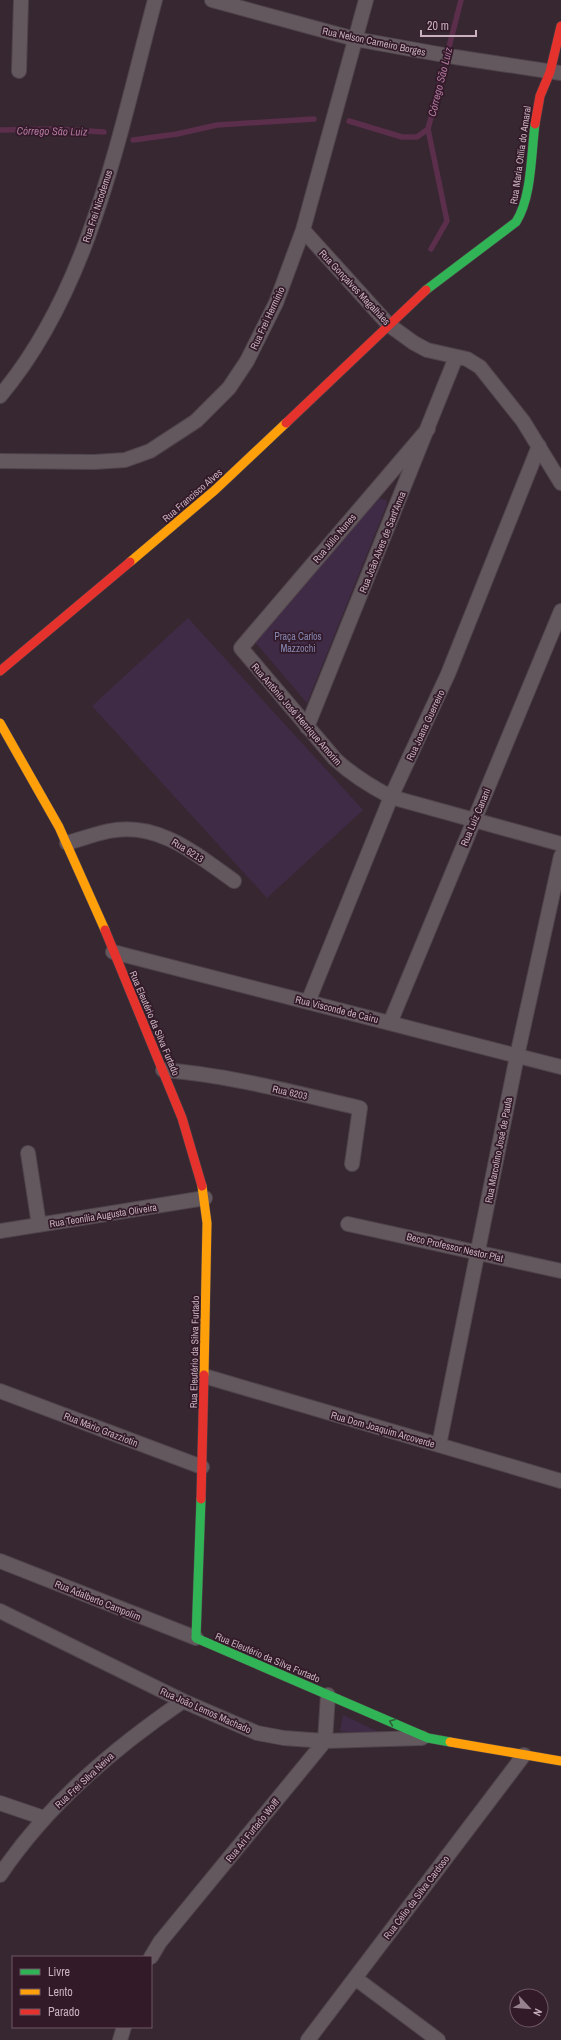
<svg xmlns="http://www.w3.org/2000/svg" width="561" height="2040" font-family="'Archivo Narrow',sans-serif">
  <style>
    .green { fill: #402b47 }
    .lines { fill: none; stroke-linecap: round; stroke-linejoin: round }
    .stream { stroke: #5b2e4b; stroke-width: 5.5 }
    .street-casing { stroke: #50444b; stroke-width: 16 }
    .fast-casing { stroke: #50444b; stroke-width: 10 }
    .slow-casing { stroke: #50444b; stroke-width: 10 }
    .jam-casing { stroke: #50444b; stroke-width: 10 }
    .street { stroke: #64585f; stroke-width: 14 }
    .fast { stroke: #30b455; stroke-width: 9 }
    .slow { stroke: #ff9f0a; stroke-width: 9 }
    .jam { stroke: #e5322d; stroke-width: 9 }
    .oneway { stroke: #315f3d }
    .labels { text-anchor: middle; stroke-width: 3.5; stroke-linejoin: round; paint-order: stroke }
    .street-label { font-size: 10px; fill: #c9b1bf; stroke: #321a29 }
    .park-label { font-size: 10px; fill: #8585af; stroke: #321a29 }
    .water-label { font-size: 11px; font-style: italic; fill: #b2769e; stroke: #321a29 }
  </style>
  <rect width="100%" height="100%" fill="#372731"/>
  <!-- green -->
  <path class="green" d="M 377,498 L 386,500 L 387,504 L 307,703 L 255,642 Z
    M 188,618 L 363,810 L 267,898 L 92,706 Z
    M 343,1715 L 385,1735 L 340,1731 Z"/>
  <g class="lines">
    <!-- stream -->
    <path class="stream" d="M 349,121 L 402,137 L 417,137 L 428,129 L 461,0
      M 428,129 L 447,221 L 431,249
      M 0,130 L 55,129 L 104,132
      M 133,140 L 177,134 L 217,125 L 314,119"/>
    <defs>
      <path id="street" d="M 212,0 L 355,39 L 455,57 L 561,73
        M 19,71 L 21,0
        M 303,230 L 389,325 L 414,343 L 427,350 L 467,359 L 480,367 L 523,421 L 561,483
        M 0,396 C 91,288 119,134 155,0
        M 428,429 L 241,648 L 335,759 C 352,775 370,786 391,797 L 561,844
        M 0,461 L 94,462 L 125,460 L 150,451 L 196,421 L 229,388 L 247,361 L 276,303 L 303,230 L 366,0
        M 307,727 L 456,357
        M 67,843 C 81,839 95,834 109,831 C 158,821 196,854 234,881
        M 113,952 L 561,1067
        M 308,1002 L 391,797 L 448,674 L 539,446
        M 390,1023 L 561,611
        M 163,1070 C 230,1075 295,1093 360,1108 L 352,1164
        M 28,1153 L 39,1225
        M 348,1224 L 561,1271
        M 0,1231 L 205,1198
        M 204,1376 L 561,1481
        M 0,1391 L 202,1467
        M 439,1445 L 517,1056 L 561,856
        M 0,1561 L 196,1638
        M 0,1611 L 183,1701 L 257,1733 L 284,1738 L 325,1741 L 422,1738
        M 0,1803 L 44,1818
        M 0,1875 C 48,1804 113,1749 183,1701
        M 151,1957 L 160,1942 L 325,1741 L 328,1695
        M 355,1978 L 438,2040
        M 120,2040 L 124,2027
        M 308,2040 L 524,1755"/>
      <path id="fast" d="M 426,290 L 516,222 C 532,197 531,154 535,124
        M 201,1499 L 196,1638 L 428,1738 L 450,1742"/>
      <path id="slow" d="M 130,562 L 215,490 L 286,423
        M 0,723 L 59,827 L 105,930
        M 202,1186 L 207,1223 L 204,1375
        M 450,1742 L 561,1761"/>
      <path id="jam" d="M 535,124 L 540,96 L 550,72 L 561,26
        M 286,423 L 426,290
        M 0,671 L 130,562
        M 105,930 L 182,1118 L 202,1186
        M 201,1499 L 204,1375"/>
    </defs>
    <!-- street casing -->
    <use href="#street" class="street-casing"/>
    <!-- fast casing -->
    <use href="#fast" class="fast-casing"/>
    <!-- slow casing -->
    <use href="#slow" class="slow-casing"/>
    <!-- jam casing -->
    <use href="#jam" class="jam-casing"/>
    <!-- street -->
    <use href="#street" class="street"/>
    <!-- fast -->
    <use href="#fast" class="fast"/>
    <!-- slow -->
    <use href="#slow" class="slow"/>
    <!-- jam -->
    <use href="#jam" class="jam"/>
  </g>
  <!-- one-way arrows -->
  <defs><path id="oneway-chevron" d="M-2-3.5L2.5 0L-2 3.5" fill="none" stroke-width="1.6" stroke-linecap="round" stroke-linejoin="round"/></defs>
  <use class="oneway" href="#oneway-chevron" transform="translate(392 1722) rotate(-157)"/>
  <g class="labels">
    <!-- street labels -->
    <g class="street-label">
      <text transform="translate(374 41) rotate(12)" y="4">Rua Nelson Carneiro Borges</text>
      <text transform="translate(520 155) rotate(-82)" y="4">Rua Maria Otília do Amaral</text>
      <text transform="translate(97 206) rotate(-72)" y="4">Rua Frei Nicodemus</text>
      <text transform="translate(355 287) rotate(47)" y="4">Rua Gonçalves Magalhães</text>
      <text transform="translate(267 318) rotate(-65)" y="4">Rua Frei Hermínio</text>
      <text transform="translate(192 495) rotate(-41)" y="4">Rua Francisco Alves</text>
      <text transform="translate(334 538) rotate(-50)" y="4">Rua Júlio Nunes</text>
      <text transform="translate(382 542) rotate(-68)" y="4">Rua João Alves de Sant'Anna</text>
      <text transform="translate(297 714) rotate(49)" y="4">Rua Antônio José Henrique Amorim</text>
      <text transform="translate(425 725) rotate(-65)" y="4">Rua Joana Guerreiro</text>
      <text transform="translate(475 817) rotate(-67)" y="4">Rua Luiz Canani</text>
      <text transform="translate(188 850) rotate(32)" y="4">Rua 6213</text>
      <text transform="translate(337 1009) rotate(14)" y="4">Rua Visconde de Cairu</text>
      <text transform="translate(155 1023) rotate(67)" y="4">Rua Eleutério da Silva Furtado</text>
      <text transform="translate(290 1092) rotate(13)" y="4">Rua 6203</text>
      <text transform="translate(498 1150) rotate(-79)" y="4">Rua Marcolino José de Paula</text>
      <text transform="translate(103 1215) rotate(-9)" y="4">Rua Teonília Augusta Oliveira</text>
      <text transform="translate(455 1247) rotate(13)" y="4">Beco Professor Nestor Plat</text>
      <text transform="translate(194 1352) rotate(-89)" y="4">Rua Eleutério da Silva Furtado</text>
      <text transform="translate(101 1429) rotate(21)" y="4">Rua Mário Grazziotin</text>
      <text transform="translate(383 1429) rotate(16)" y="4">Rua Dom Joaquim Arcoverde</text>
      <text transform="translate(98 1600) rotate(22)" y="4">Rua Adalberto Campolim</text>
      <text transform="translate(268 1657) rotate(23)" y="4">Rua Eleutério da Silva Furtado</text>
      <text transform="translate(206 1710) rotate(24)" y="4">Rua João Lemos Machado</text>
      <text transform="translate(84 1780) rotate(-43)" y="4">Rua Frei Silva Neiva</text>
      <text transform="translate(252 1830) rotate(-51)" y="4">Rua Ari Furtado Wolff</text>
      <text transform="translate(416 1897) rotate(-53)" y="4">Rua Célio da Silva Cardoso</text>
    </g>
    <!-- park labels -->
    <g class="park-label">
      <text x="298" y="640">Praça Carlos<tspan x="298" dy="12">Mazzochi</tspan></text>
    </g>
    <!-- water labels -->
    <g class="water-label">
      <text transform="translate(440 82) rotate(-76)" y="4">Córrego São Luiz</text>
      <text transform="translate(52 131) rotate(1)" y="4">Córrego São Luiz</text>
    </g>
  </g>
  <!-- legend -->
  <rect x="12" y="1956" width="140" height="72" fill="#321a29" stroke="#6e5665"/>
  <rect x="20" y="1969" width="20" height="6" fill="#30b455" stroke="#6e5665"/>
  <text x="48" y="1976" font-size="12" fill="#c9b1bf">Livre</text>
  <rect x="20" y="1989" width="20" height="6" fill="#ff9f0a" stroke="#6e5665"/>
  <text x="48" y="1996" font-size="12" fill="#c9b1bf">Lento</text>
  <rect x="20" y="2009" width="20" height="6" fill="#e5322d" stroke="#6e5665"/>
  <text x="48" y="2016" font-size="12" fill="#c9b1bf">Parado</text>
  <!-- north arrow -->
  <g transform="translate(529 2008) rotate(116)"><circle r="19" fill="#321a29" stroke="#6e5665"/>
  <path d="M0-3L7 15L0 10L-7 15Z" fill="#96818d"/>
  <text y="-6" font-size="11" font-weight="bold" text-anchor="middle" fill="#c9b1bf">N</text>
  </g>
  <!-- scale -->
  <path d="M421 30v6h55v-6" fill="none" stroke="#c9b1bf" stroke-width="2"/>
  <text x="427" y="30" font-size="12" fill="#c9b1bf" stroke="#321a29" stroke-width="3" paint-order="stroke">20 m</text>
</svg>
